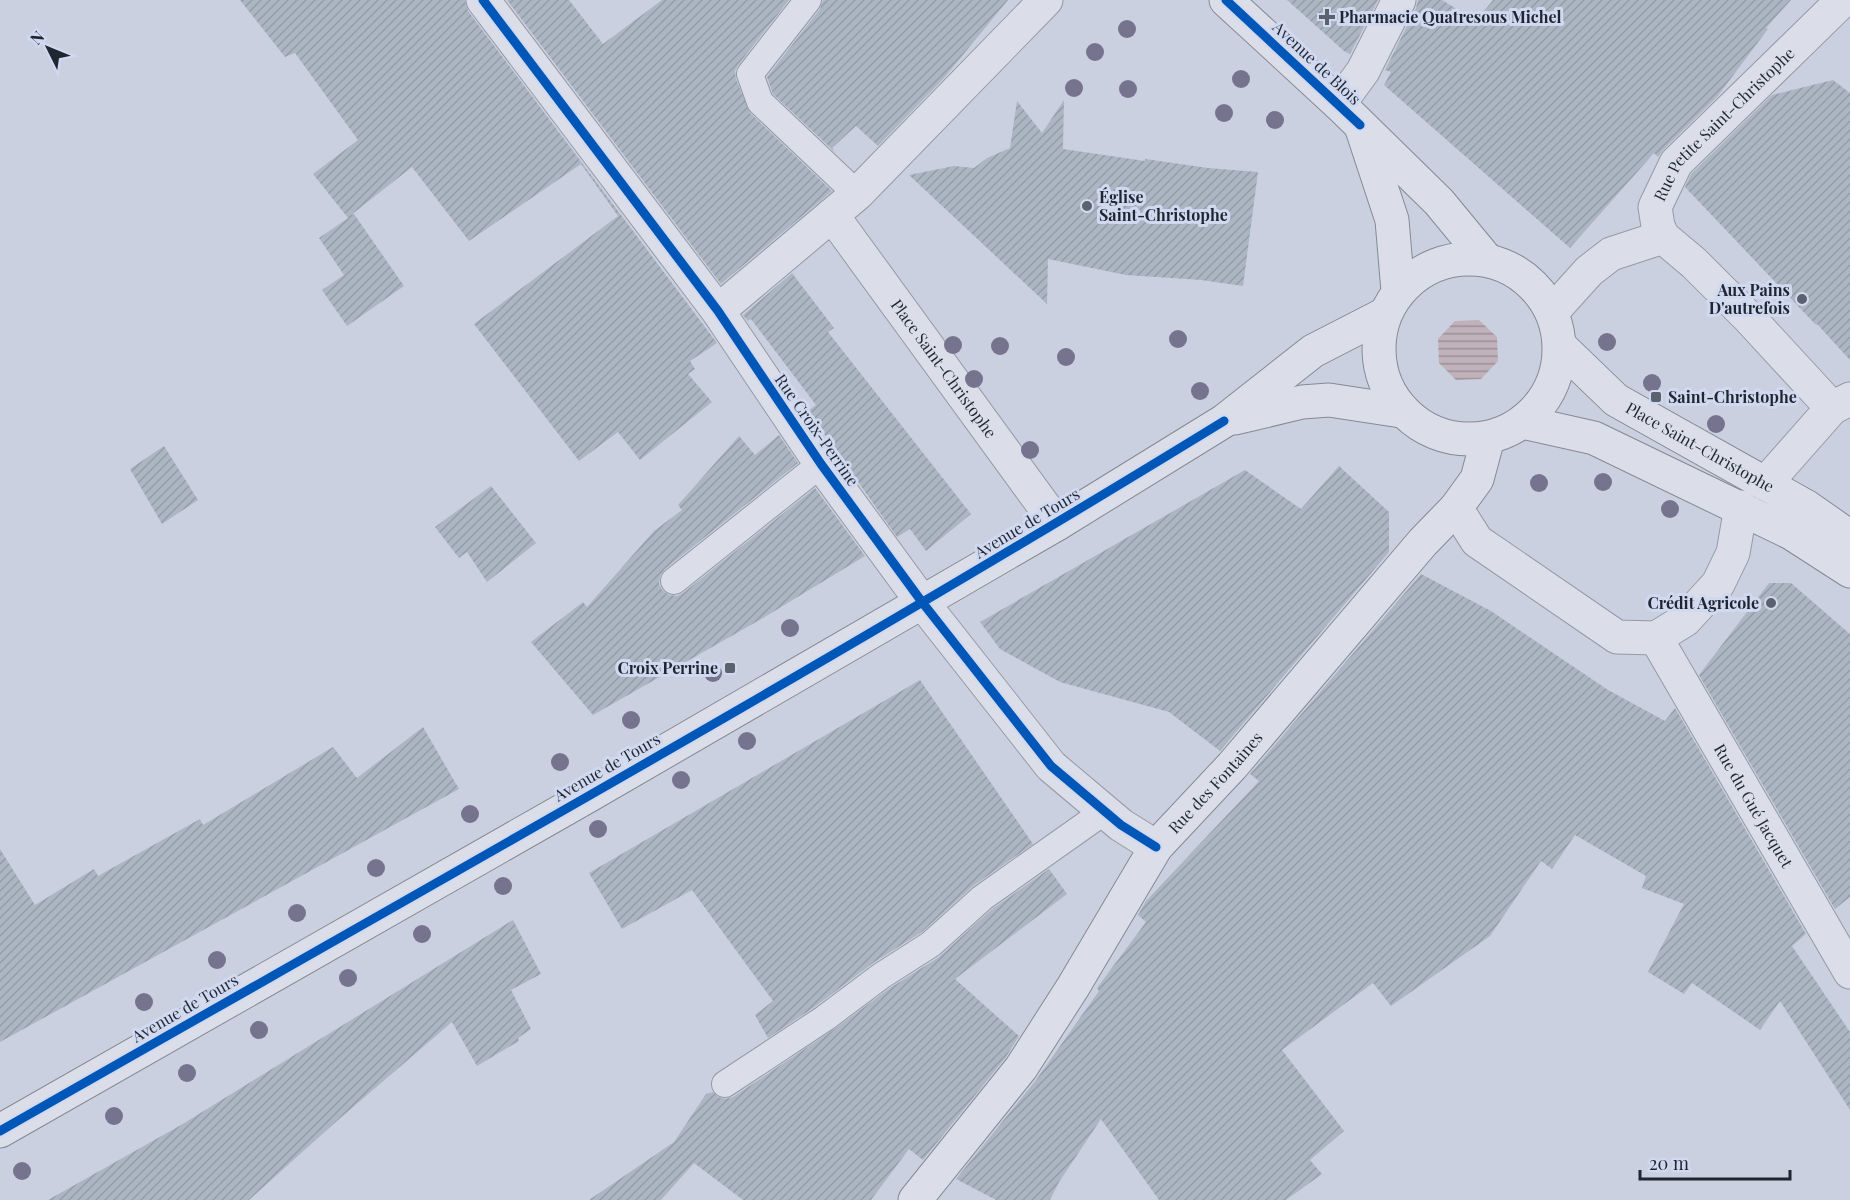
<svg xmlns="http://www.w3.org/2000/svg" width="1850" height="1200" font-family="'Playfair Display',serif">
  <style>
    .water { fill: url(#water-rules) }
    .building { fill: url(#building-hatch) }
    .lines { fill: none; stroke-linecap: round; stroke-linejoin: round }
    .lane-casing { stroke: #949aa5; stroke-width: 28 }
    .street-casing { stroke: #949aa5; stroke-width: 35 }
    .secondary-casing { stroke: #848a94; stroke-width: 35 }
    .lane { stroke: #dbdee8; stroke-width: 26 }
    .street { stroke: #dbdee8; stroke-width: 33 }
    .secondary { stroke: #dbdee8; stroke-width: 33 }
    .cycleway-casing { stroke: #d1d9f0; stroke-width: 13 }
    .cycleway { stroke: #0057b8; stroke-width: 9 }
    .tree { fill: #76738e }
    .poi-dot { fill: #5a626e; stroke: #d1d9f0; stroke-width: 2 }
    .labels { text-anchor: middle; stroke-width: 6; stroke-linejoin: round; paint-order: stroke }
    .poi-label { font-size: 16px; font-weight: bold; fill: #1e2731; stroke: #d1d9f0; text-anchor: start }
    .street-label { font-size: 16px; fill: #1e2731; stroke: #d1d9f0 }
  </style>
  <defs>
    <pattern id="water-rules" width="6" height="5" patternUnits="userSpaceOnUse" patternTransform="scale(1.5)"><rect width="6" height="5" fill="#c0b1ba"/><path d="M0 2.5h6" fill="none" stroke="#9b9098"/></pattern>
    <pattern id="building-hatch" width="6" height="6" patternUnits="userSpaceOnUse" patternTransform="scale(1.5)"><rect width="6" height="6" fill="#acb6c3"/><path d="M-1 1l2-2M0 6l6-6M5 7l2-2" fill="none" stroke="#949ca8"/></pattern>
  </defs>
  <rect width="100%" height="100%" fill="#cad0e0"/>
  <!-- water -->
  <path class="water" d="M 1479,320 L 1497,337 L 1498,361 L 1481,379 L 1456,380 L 1439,363 L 1438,339 L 1455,321 Z"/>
  <!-- building -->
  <path class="building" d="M 240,0 L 465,0 L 468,11 L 717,343 L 690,361 L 695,369 L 688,374 L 712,402 L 640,460 L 618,432 L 579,461 L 474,324 L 618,216 L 581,164 L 469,241 L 412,167 L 351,215 L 354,214 L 404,286 L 347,326 L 322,290 L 344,275 L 319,238 L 348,218 L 313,174 L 358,140 L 295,53 L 285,57 Z
    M 507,0 L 569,0 L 603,44 L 662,0 L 789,0 L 738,65 L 735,71 L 736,79 L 750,113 L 832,191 L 721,284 Z
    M 823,0 L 1008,0 L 944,78 L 878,146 L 856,126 L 832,148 L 836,153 L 773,94 L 767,77 L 820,9 Z
    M 1287,0 L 1378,0 L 1350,54 L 1344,51 Z
    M 1418,0 L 1442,0 L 1476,21 L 1493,0 L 1791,0 L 1766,28 L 1768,29 L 1717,97 L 1663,150 L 1658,157 L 1654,153 L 1570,248 L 1384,85 L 1391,72 L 1385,70 L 1416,8 Z
    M 1833,80 L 1850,93 L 1850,360 L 1817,324 L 1816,325 L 1685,187 L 1691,174 L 1772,95 Z
    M 1064,100 L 1063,149 L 1145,161 L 1145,159 L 1208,168 L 1258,172 L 1243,286 L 1201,280 L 1126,275 L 1048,259 L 1047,304 L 909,175 L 954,166 L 974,168 L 987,158 L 1010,148 L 1017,101 L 1042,133 Z
    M 792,273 L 834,328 L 828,332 L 971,514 L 926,551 L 910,529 L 897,537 L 808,411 L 816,405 L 751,319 L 748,321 L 743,315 Z
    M 779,435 L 798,463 L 665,569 L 660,576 L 659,584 L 662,590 L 669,595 L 677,596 L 683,593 L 815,488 L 865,556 L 763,618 L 593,715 L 531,642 L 583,602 L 587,607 L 654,531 L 682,510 L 678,505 L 739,436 L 755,455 Z
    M 164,446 L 198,500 L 162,524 L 130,469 Z
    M 1339,466 L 1389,512 L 1389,552 L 1220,751 L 1169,712 L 1060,682 L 1000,649 L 980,622 L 1245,470 L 1301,509 Z
    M 491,486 L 536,543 L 487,582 L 467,552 L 459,558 L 435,527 Z
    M 1421,574 L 1491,611 L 1608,690 L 1665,721 L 1675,708 L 1806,934 L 1792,946 L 1850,1032 L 1850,1110 L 1780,1001 L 1760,1030 L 1692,983 L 1684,994 L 1648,972 L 1684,904 L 1642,888 L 1646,876 L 1575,835 L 1552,869 L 1541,861 L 1490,936 L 1391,1006 L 1373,983 L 1282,1050 L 1344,1131 L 1310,1160 L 1322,1174 L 1286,1200 L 1159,1200 L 1101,1119 L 1059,1182 L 1050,1200 L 996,1200 L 956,1179 L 1036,1080 L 1099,991 L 1097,988 L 1146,922 L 1138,915 L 1146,901 L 1259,781 L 1250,774 Z
    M 1769,583 L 1791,583 L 1850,634 L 1850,897 L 1835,909 L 1699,675 Z
    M 920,680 L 1033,844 L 973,886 L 922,932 L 873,963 L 816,1006 L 768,1038 L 755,1015 L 773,1001 L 692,890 L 622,929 L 589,873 Z
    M 423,727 L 459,789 L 0,1042 L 0,849 L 35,905 L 94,869 L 98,876 L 200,819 L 203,825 L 333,747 L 357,778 Z
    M 1049,869 L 1067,894 L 955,979 L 1019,1036 L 1006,1057 L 923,1160 L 909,1149 L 871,1200 L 743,1200 L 694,1163 L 661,1200 L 589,1200 L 674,1142 L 706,1094 L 713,1092 L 718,1097 L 725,1099 L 733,1097 L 833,1030 L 890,988 L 939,957 L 991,910 Z
    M 513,920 L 541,974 L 511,990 L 531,1029 L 518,1038 L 519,1041 L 477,1066 L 452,1022 L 338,1120 L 249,1200 L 48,1200 L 181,1125 Z"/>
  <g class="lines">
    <defs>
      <path id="lane" d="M 808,0 L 750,74 L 760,102 L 857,194
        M 674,581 L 821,464
        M 725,1084 L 825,1018 L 881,976 L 931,944 L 982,898 L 1105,811"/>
      <g id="street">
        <path d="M 483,0 L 718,311 L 821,464 L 922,602 L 1051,766 L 1121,825 L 1156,847"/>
        <path d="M 1339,104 L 1363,71 L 1399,0"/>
        <path id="s1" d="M 832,215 L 1057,524"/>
        <path d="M 718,311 L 857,194 L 1046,0"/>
        <path d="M 1552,312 L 1589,271 L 1611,254 L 1663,237"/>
        <path id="s2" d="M 1832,408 L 1749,318 L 1694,263 L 1663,237 L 1658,226 L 1655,207 L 1676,163 L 1843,0"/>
        <path d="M 1765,484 L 1832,408 L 1850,399"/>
        <path d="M 1456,508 L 1477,541 L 1617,637 L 1656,638 L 1685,620 L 1718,584 L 1733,553 L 1741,507"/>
        <path id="s3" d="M 1656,638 L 1850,972"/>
      </g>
      <g id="secondary">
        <path d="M 1226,0 L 1339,104 L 1439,202 L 1486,259"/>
        <path d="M 1362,129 L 1392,220 L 1398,291"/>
        <circle cx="1469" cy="349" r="90"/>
        <path id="s4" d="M 1560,346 L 1616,400 L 1807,507 L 1850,537"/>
        <path d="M 1235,418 L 1302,402 L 1329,400 L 1401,411"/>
        <path d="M 1523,422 L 1594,438 L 1791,533 L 1850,571"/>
        <path d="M 0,1131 L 588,796 L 1057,524 L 1224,421 L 1313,351 L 1385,314"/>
        <path id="s5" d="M 915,1200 L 1021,1068 L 1073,987 L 1156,847 L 1232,766 L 1423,542 L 1456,508 L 1477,479 L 1488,438"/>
      </g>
    </defs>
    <!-- lane casing -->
    <use href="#lane" class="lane-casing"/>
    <!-- street casing -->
    <use href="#street" class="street-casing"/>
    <!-- secondary casing -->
    <use href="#secondary" class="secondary-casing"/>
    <!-- lane -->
    <use href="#lane" class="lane"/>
    <!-- street -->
    <use href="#street" class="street"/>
    <!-- secondary -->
    <use href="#secondary" class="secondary"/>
    <defs>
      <path id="cycleway" d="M 483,0 L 718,311 L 821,464 L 922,602 L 1051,766 L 1121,825 L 1156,847
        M 1226,0 L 1360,125
        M 0,1131 C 410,897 822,668 1224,421"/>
    </defs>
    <!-- cycleway casing -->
    <use href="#cycleway" class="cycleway-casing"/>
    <!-- cycleway -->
    <use href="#cycleway" class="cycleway"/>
  </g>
  <!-- trees -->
  <g class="tree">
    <circle cx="1127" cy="29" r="9"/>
    <circle cx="1095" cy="52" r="9"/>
    <circle cx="1241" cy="79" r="9"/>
    <circle cx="1074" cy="88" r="9"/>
    <circle cx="1128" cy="89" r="9"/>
    <circle cx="1224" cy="113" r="9"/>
    <circle cx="1275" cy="120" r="9"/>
    <circle cx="1178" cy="339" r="9"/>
    <circle cx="1607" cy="342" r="9"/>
    <circle cx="953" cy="345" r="9"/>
    <circle cx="1000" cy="346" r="9"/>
    <circle cx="1066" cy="357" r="9"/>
    <circle cx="974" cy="379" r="9"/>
    <circle cx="1652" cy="383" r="9"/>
    <circle cx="1200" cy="391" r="9"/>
    <circle cx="1716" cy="424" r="9"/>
    <circle cx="1030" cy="450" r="9"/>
    <circle cx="1603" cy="482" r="9"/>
    <circle cx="1539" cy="483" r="9"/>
    <circle cx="1670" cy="509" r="9"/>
    <circle cx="790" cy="628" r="9"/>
    <circle cx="713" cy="673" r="9"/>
    <circle cx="631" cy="720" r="9"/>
    <circle cx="747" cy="741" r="9"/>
    <circle cx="560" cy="762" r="9"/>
    <circle cx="681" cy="780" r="9"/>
    <circle cx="470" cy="814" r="9"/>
    <circle cx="598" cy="829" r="9"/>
    <circle cx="376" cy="868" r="9"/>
    <circle cx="503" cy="886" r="9"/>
    <circle cx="297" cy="913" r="9"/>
    <circle cx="422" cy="934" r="9"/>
    <circle cx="217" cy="960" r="9"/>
    <circle cx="348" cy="978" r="9"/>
    <circle cx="144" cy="1002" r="9"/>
    <circle cx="259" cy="1030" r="9"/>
    <circle cx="187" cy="1073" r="9"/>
    <circle cx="114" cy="1116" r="9"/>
    <circle cx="22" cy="1171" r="9"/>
  </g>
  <!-- markers -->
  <g class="poi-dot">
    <path d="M1324 8h6v6h6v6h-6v6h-6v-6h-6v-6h6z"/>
    <circle cx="1087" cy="206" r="6"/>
    <circle cx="1802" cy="299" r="6"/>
    <rect x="1650" y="391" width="12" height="12" rx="3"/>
    <circle cx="1771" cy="603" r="6"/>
    <rect x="724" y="662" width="12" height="12" rx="3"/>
  </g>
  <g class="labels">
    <!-- poi labels -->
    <g class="poi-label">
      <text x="1339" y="23">Pharmacie Quatresous Michel</text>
      <text x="1099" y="203">Église<tspan x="1099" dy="18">Saint-Christophe</tspan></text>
      <text x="1790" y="296" text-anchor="end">Aux Pains<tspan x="1790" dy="18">D'autrefois</tspan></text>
      <text x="1668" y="403">Saint-Christophe</text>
      <text x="1759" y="609" text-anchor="end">Crédit Agricole</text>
      <text x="718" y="674" text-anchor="end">Croix Perrine</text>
    </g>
    <!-- street labels -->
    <g class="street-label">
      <text transform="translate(1317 63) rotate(43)" y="6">Avenue de Blois</text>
      <text dy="6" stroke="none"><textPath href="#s2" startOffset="381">Rue Petite Saint-Christophe</textPath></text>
      <text dy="6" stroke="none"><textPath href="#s1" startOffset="190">Place Saint-Christophe</textPath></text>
      <text transform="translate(817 430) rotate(55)" y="6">Rue Croix-Perrine</text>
      <text dy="6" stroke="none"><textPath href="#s4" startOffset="174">Place Saint-Christophe</textPath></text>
      <text transform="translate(1027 523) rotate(-31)" y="6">Avenue de Tours</text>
      <text transform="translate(607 767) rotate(-30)" y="6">Avenue de Tours</text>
      <text dy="6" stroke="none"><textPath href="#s5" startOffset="516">Rue des Fontaines</textPath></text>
      <text dy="6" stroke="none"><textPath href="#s3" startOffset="194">Rue du Gué Jacquet</textPath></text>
      <text transform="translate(185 1008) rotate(-30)" y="6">Avenue de Tours</text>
    </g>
  </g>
  <!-- north arrow -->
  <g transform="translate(48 48) rotate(313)" stroke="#d1d9f0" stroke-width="4.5" paint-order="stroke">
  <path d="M0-4.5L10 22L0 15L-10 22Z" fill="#1e2731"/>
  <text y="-9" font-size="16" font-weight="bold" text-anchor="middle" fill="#1e2731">N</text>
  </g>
  <!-- scale -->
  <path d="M1640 1170v9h150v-9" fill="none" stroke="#1e2731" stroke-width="3"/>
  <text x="1649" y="1170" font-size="18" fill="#1e2731" stroke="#d1d9f0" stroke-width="4.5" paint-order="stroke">20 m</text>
</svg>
